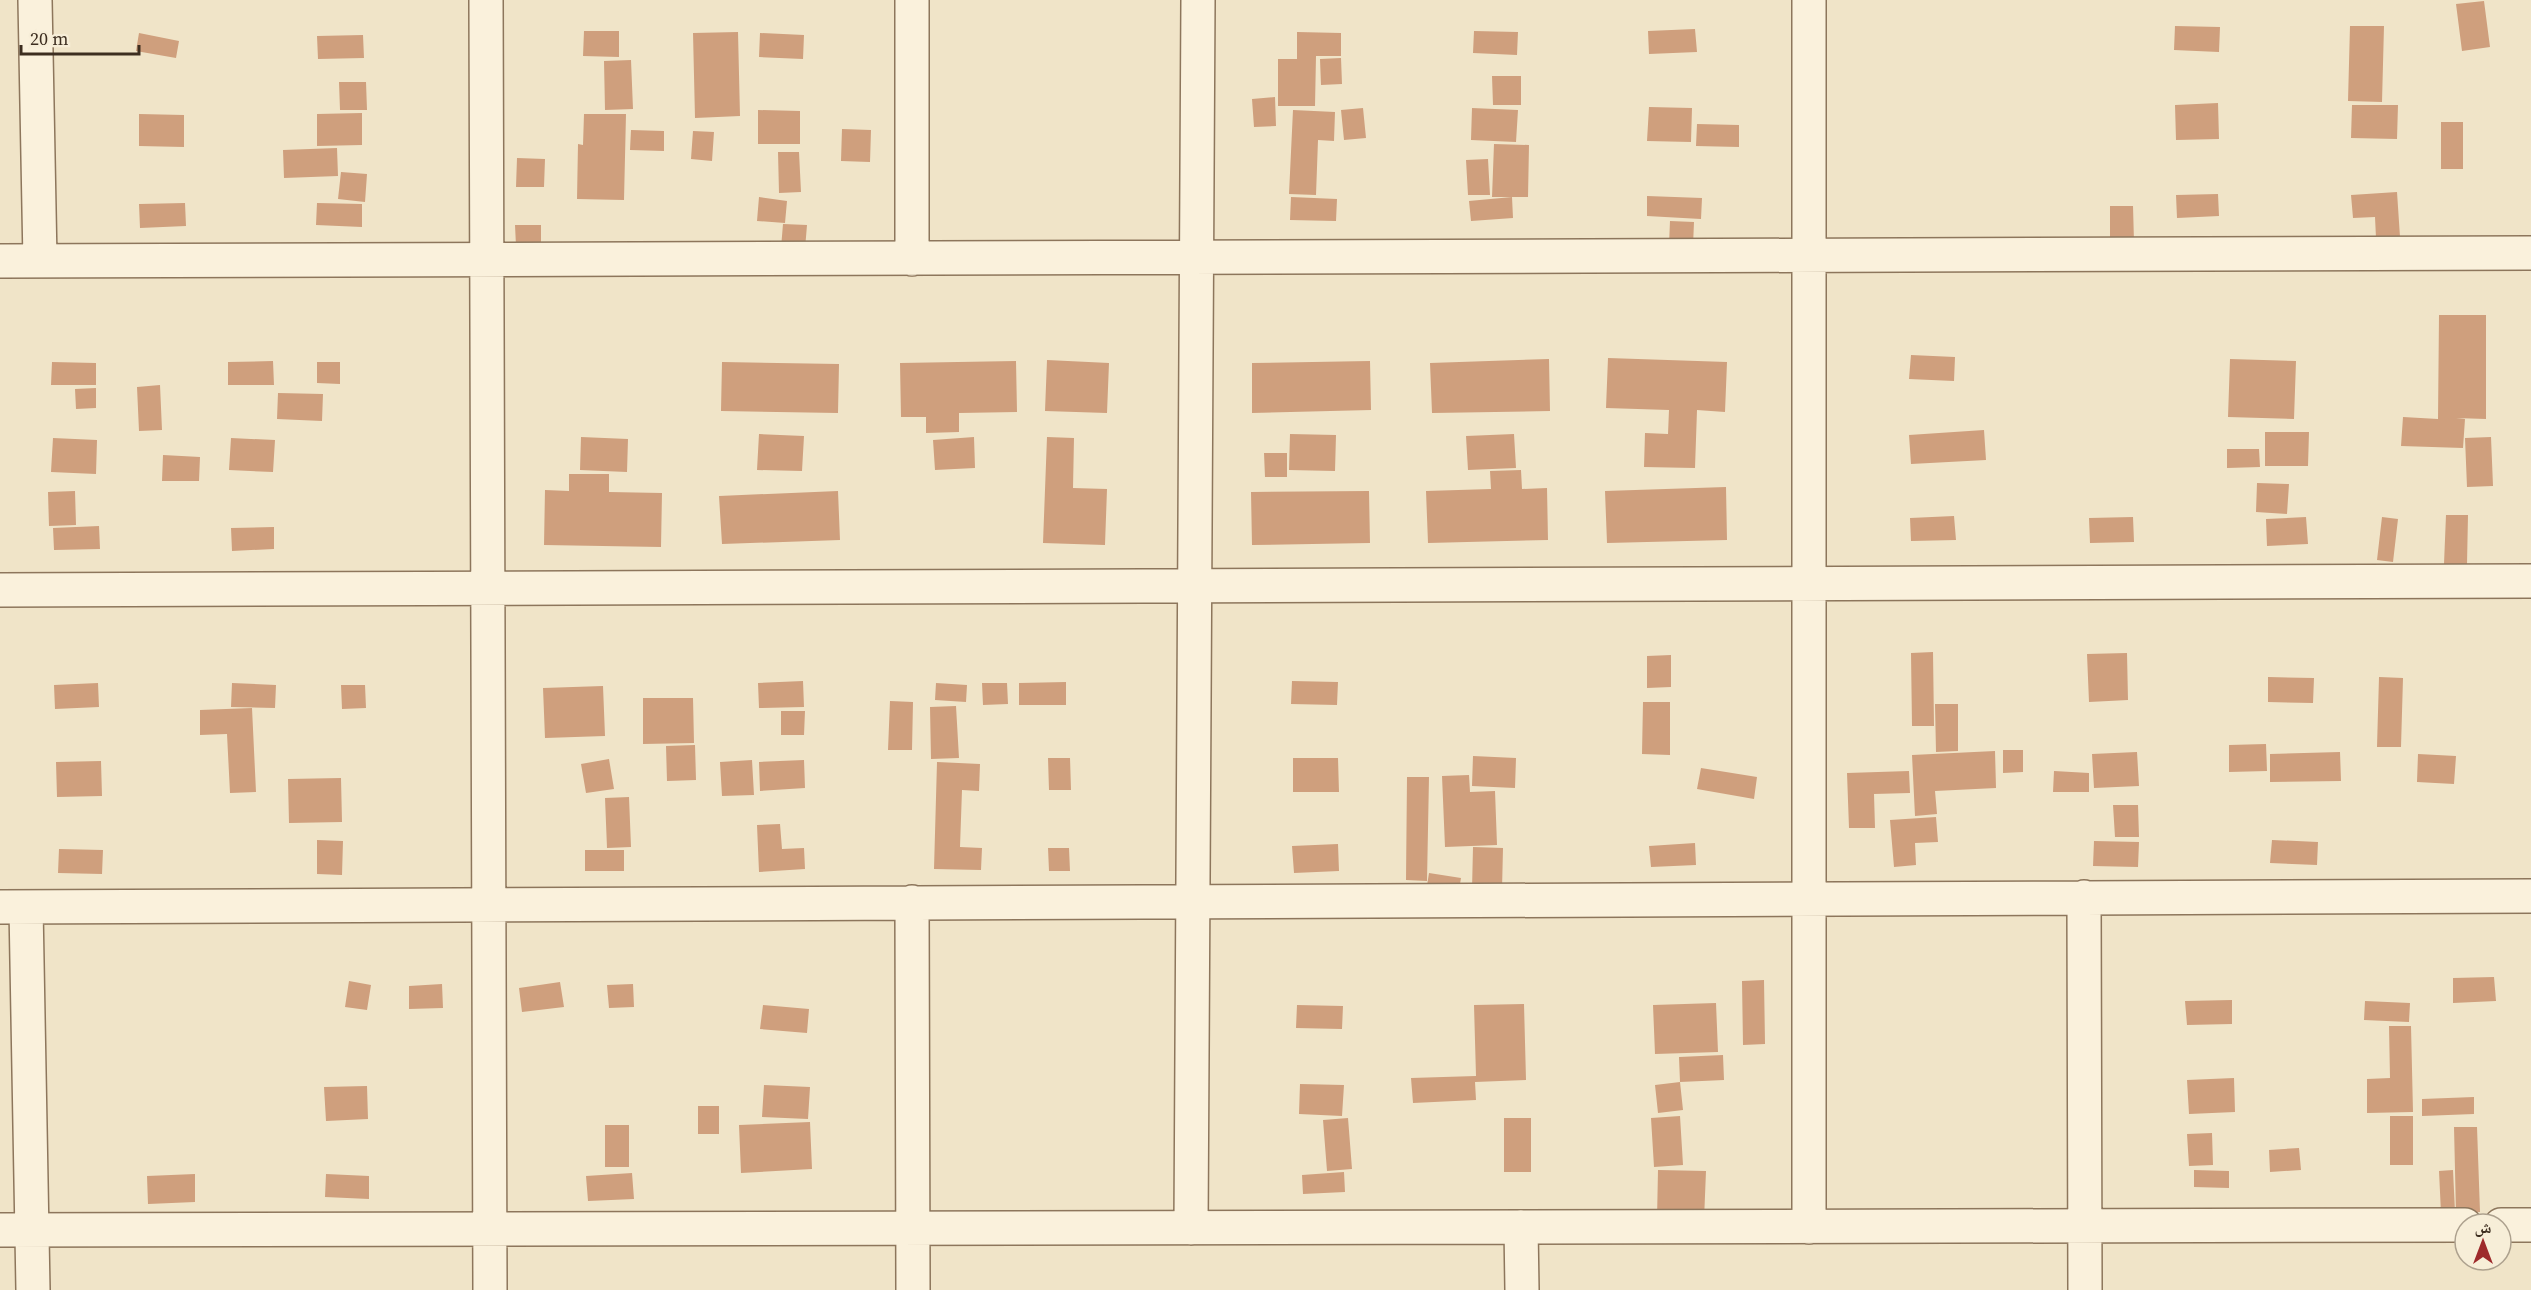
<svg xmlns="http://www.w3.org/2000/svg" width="2531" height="1290" font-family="'Source Serif 4','Noto Naskh Arabic',serif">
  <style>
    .building { fill: #cf9f7d }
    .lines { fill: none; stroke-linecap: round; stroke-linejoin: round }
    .minor-casing { stroke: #8d765c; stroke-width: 36 }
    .minor { stroke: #faf1dc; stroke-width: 33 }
  </style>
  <rect width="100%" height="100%" fill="#f0e4c8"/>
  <!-- building -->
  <path class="building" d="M 2484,1 L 2490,47 L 2462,51 L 2456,4 Z
    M 2175,26 L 2220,27 L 2219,52 L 2174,50 Z
    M 2350,26 L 2384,26 L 2382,102 L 2348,101 Z
    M 1695,29 L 1697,52 L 1649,54 L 1648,31 Z
    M 584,31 L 619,31 L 619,57 L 583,56 Z
    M 1474,31 L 1518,32 L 1517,55 L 1473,53 Z
    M 738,32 L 740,116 L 695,118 L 693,33 Z
    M 1297,32 L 1341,33 L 1341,56 L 1316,56 L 1315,106 L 1278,106 L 1278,59 L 1297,59 Z
    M 139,33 L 179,41 L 176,58 L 136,51 Z
    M 760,33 L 804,35 L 803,59 L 759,57 Z
    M 363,35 L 364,58 L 318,59 L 317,36 Z
    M 1341,58 L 1342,84 L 1321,85 L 1320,59 Z
    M 631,60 L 633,109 L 605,110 L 604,61 Z
    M 1492,76 L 1521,76 L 1521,105 L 1493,105 Z
    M 339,82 L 366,82 L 367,110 L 340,110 Z
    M 1275,97 L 1276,126 L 1254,127 L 1252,99 Z
    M 2218,103 L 2219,139 L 2176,140 L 2175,105 Z
    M 2352,105 L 2398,105 L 2397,139 L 2351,138 Z
    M 1649,107 L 1692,108 L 1691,142 L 1647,141 Z
    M 1363,108 L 1366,138 L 1344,140 L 1341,110 Z
    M 1472,108 L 1518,110 L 1516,142 L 1471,140 Z
    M 758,110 L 800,111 L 800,144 L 758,144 Z
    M 1293,110 L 1335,112 L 1334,141 L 1318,140 L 1316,195 L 1289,194 Z
    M 362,113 L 362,145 L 317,146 L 317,114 Z
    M 139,114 L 184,115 L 184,147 L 139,146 Z
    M 584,114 L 626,114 L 624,200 L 577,199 L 578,144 L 583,145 Z
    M 2441,122 L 2463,122 L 2463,169 L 2441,169 Z
    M 1697,124 L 1739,125 L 1739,147 L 1696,146 Z
    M 842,129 L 871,130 L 870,162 L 841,161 Z
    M 631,130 L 664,131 L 664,151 L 630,150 Z
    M 693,131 L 714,132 L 712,161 L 691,159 Z
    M 1494,144 L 1529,145 L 1528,197 L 1492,197 Z
    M 337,148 L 338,176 L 284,178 L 283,150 Z
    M 778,152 L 799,152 L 801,192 L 779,193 Z
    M 517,158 L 545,159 L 544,187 L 516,187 Z
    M 1488,159 L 1490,195 L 1468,195 L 1466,160 Z
    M 341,172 L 367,174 L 365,202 L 338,199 Z
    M 2397,192 L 2400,237 L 2376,238 L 2375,217 L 2353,218 L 2351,195 Z
    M 2218,194 L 2219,216 L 2177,218 L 2176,195 Z
    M 1647,196 L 1702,198 L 1701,219 L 1647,216 Z
    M 759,197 L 787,201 L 785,223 L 757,221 Z
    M 1291,197 L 1337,199 L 1336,221 L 1290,220 Z
    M 1512,197 L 1513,218 L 1471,221 L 1469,201 Z
    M 185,203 L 186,226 L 140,228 L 139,204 Z
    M 317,203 L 362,204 L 362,227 L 316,225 Z
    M 2110,206 L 2133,206 L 2134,242 L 2110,243 Z
    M 1670,221 L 1694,222 L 1693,246 L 1669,245 Z
    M 783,224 L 807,225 L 805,249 L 781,248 Z
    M 515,225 L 541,225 L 541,246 L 516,246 Z
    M 2439,315 L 2486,315 L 2486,419 L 2456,418 L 2465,419 L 2463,448 L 2401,446 L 2403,417 L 2438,419 Z
    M 1911,355 L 1955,357 L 1954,381 L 1909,379 Z
    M 1608,358 L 1727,362 L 1725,412 L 1697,410 L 1695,468 L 1644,467 L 1645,433 L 1668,434 L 1669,410 L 1606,408 Z
    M 1549,359 L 1550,411 L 1432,413 L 1430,363 Z
    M 2230,359 L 2296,361 L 2294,419 L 2228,417 Z
    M 1047,360 L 1109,363 L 1107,413 L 1045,411 Z
    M 273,361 L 274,385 L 228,385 L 228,362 Z
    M 1016,361 L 1017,412 L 959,413 L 959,432 L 926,433 L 926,417 L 901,417 L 900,363 Z
    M 1370,361 L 1371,410 L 1252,413 L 1252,363 Z
    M 52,362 L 96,363 L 96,385 L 51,385 Z
    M 317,362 L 340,362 L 340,384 L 317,383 Z
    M 722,362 L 839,364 L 838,413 L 721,411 Z
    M 160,385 L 162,430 L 139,431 L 137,387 Z
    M 96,388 L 96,408 L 76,409 L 75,389 Z
    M 278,393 L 323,394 L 322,421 L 277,419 Z
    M 1984,430 L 1986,460 L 1911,464 L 1909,435 Z
    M 2265,432 L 2309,432 L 2308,466 L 2265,466 Z
    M 759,434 L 804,436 L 802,471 L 757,470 Z
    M 1290,434 L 1336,435 L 1335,471 L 1289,470 Z
    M 1514,434 L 1516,468 L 1468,470 L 1466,436 Z
    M 581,437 L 628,439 L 627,472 L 580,470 Z
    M 974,437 L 975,468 L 935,470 L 933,440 Z
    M 1047,437 L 1074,438 L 1073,488 L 1107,489 L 1105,545 L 1043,543 Z
    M 2491,437 L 2493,486 L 2467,487 L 2465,438 Z
    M 53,438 L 97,440 L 96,474 L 51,472 Z
    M 231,438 L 275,440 L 273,472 L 229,470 Z
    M 2227,449 L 2259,449 L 2260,467 L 2227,468 Z
    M 1264,453 L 1287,453 L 1287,477 L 1265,477 Z
    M 163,455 L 200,457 L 199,481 L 162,481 Z
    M 1521,470 L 1522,489 L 1547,488 L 1548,540 L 1428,543 L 1426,491 L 1491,489 L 1490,471 Z
    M 569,474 L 609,474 L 609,492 L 662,493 L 661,547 L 544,545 L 545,490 L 569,491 Z
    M 2257,483 L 2289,484 L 2287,514 L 2256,512 Z
    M 1726,487 L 1727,540 L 1607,543 L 1605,491 Z
    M 75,491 L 76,525 L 49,526 L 48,492 Z
    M 838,491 L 840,540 L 722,544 L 719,496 Z
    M 1369,491 L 1370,543 L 1252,545 L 1251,492 Z
    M 2446,515 L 2468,515 L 2467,564 L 2444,564 Z
    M 1954,516 L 1956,540 L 1911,541 L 1910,518 Z
    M 2133,517 L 2134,542 L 2090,543 L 2089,518 Z
    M 2306,517 L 2308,544 L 2267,546 L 2266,519 Z
    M 2382,517 L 2398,519 L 2393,562 L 2377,560 Z
    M 99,526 L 100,549 L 54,550 L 53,528 Z
    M 274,527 L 274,549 L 232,551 L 231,528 Z
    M 1933,652 L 1934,726 L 1912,726 L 1911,653 Z
    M 2127,653 L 2128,700 L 2089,702 L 2087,654 Z
    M 1671,655 L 1671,687 L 1647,688 L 1647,656 Z
    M 2268,677 L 2314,678 L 2313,703 L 2268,702 Z
    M 2379,677 L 2403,678 L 2401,747 L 2377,747 Z
    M 803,681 L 804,707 L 759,708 L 758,683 Z
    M 1292,681 L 1338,682 L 1337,705 L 1291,704 Z
    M 1066,682 L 1066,705 L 1019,705 L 1019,683 Z
    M 98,683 L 99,707 L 55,709 L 54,685 Z
    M 232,683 L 276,685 L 275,708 L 231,707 Z
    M 936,683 L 967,685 L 966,702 L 935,700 Z
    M 982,683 L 1007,683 L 1008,704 L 983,705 Z
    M 341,685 L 365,685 L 366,708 L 342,709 Z
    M 603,686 L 605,736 L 545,738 L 543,688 Z
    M 643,698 L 693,698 L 694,743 L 643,744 Z
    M 890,701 L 913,702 L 912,750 L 888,750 Z
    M 1643,702 L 1670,702 L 1670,755 L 1642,754 Z
    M 1935,704 L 1958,704 L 1958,751 L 1936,752 Z
    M 956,706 L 959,758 L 931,759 L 930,707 Z
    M 252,708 L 256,792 L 230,793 L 227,734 L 200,735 L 200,710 Z
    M 781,711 L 805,711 L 804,735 L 781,735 Z
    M 2266,744 L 2267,771 L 2229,772 L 2229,745 Z
    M 695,745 L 696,780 L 667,781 L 666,746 Z
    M 2003,750 L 2023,750 L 2023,772 L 2003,773 Z
    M 1995,751 L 1996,788 L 1935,791 L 1937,814 L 1915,816 L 1912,755 Z
    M 2137,752 L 2139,786 L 2094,788 L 2092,754 Z
    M 2340,752 L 2341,781 L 2270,782 L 2270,754 Z
    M 2418,754 L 2456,756 L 2454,784 L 2417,782 Z
    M 1473,756 L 1516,758 L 1515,788 L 1472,786 Z
    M 1048,758 L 1070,758 L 1071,790 L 1049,790 Z
    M 1293,758 L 1338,758 L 1339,792 L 1293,792 Z
    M 609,759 L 614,789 L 586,793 L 581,764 Z
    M 752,760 L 754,795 L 722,796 L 720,762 Z
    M 804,760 L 805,788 L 760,791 L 759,762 Z
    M 101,761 L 102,796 L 57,797 L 56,762 Z
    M 937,762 L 980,764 L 979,791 L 962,790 L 960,847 L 982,848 L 981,870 L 934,869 Z
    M 1701,768 L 1757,777 L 1754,799 L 1697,789 Z
    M 1909,771 L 1910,793 L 1874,794 L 1875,828 L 1849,828 L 1847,773 Z
    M 2054,771 L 2089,773 L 2089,792 L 2053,792 Z
    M 1469,775 L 1470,792 L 1495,791 L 1497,845 L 1445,847 L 1442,776 Z
    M 1407,777 L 1429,777 L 1427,881 L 1406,880 Z
    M 341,778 L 342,822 L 289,823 L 288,779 Z
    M 629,797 L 631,847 L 607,848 L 605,798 Z
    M 2113,805 L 2138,805 L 2139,837 L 2115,837 Z
    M 1936,817 L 1938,842 L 1915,843 L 1916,865 L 1894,867 L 1890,820 Z
    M 780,824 L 782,849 L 804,848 L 805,869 L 759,872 L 757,825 Z
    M 317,840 L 343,841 L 342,875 L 317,874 Z
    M 2272,840 L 2318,842 L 2317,865 L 2270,863 Z
    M 2094,841 L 2139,842 L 2138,867 L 2093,866 Z
    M 1695,843 L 1696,865 L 1651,867 L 1649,846 Z
    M 1338,844 L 1339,871 L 1294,873 L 1292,846 Z
    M 1473,847 L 1503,848 L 1502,890 L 1472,890 Z
    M 1048,848 L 1069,848 L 1070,871 L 1049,871 Z
    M 59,849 L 103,850 L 102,874 L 58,873 Z
    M 585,850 L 624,850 L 624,871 L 585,871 Z
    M 1429,873 L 1461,878 L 1458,896 L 1426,892 Z
    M 2494,977 L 2496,1001 L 2453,1003 L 2453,978 Z
    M 1764,980 L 1765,1044 L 1743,1045 L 1742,981 Z
    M 349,981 L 371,985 L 367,1010 L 345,1007 Z
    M 560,982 L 564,1007 L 522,1012 L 519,988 Z
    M 442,984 L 443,1008 L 409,1009 L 409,986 Z
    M 633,984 L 634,1007 L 609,1008 L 607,985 Z
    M 2232,1000 L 2232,1024 L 2187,1025 L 2185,1001 Z
    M 2365,1001 L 2410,1003 L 2409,1022 L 2364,1020 Z
    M 1716,1003 L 1718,1052 L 1655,1054 L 1653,1005 Z
    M 1524,1004 L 1526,1080 L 1475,1082 L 1476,1100 L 1413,1103 L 1411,1078 L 1476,1076 L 1474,1005 Z
    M 763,1005 L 809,1009 L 807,1033 L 760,1029 Z
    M 1297,1005 L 1343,1006 L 1342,1029 L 1296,1028 Z
    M 2389,1026 L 2411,1026 L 2413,1112 L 2367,1113 L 2367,1079 L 2390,1078 Z
    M 1723,1055 L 1724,1080 L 1680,1082 L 1679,1057 Z
    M 2234,1078 L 2235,1112 L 2189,1114 L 2187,1080 Z
    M 1680,1082 L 1683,1110 L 1658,1113 L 1655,1085 Z
    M 1300,1084 L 1344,1085 L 1342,1116 L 1299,1114 Z
    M 764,1085 L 810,1087 L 808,1119 L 762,1117 Z
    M 367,1086 L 368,1119 L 326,1121 L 324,1087 Z
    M 2474,1097 L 2474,1114 L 2422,1116 L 2422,1099 Z
    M 698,1106 L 719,1106 L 719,1134 L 698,1134 Z
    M 1680,1116 L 1683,1165 L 1654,1167 L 1651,1118 Z
    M 2390,1116 L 2413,1116 L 2413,1165 L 2390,1165 Z
    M 1348,1118 L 1352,1169 L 1327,1171 L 1323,1120 Z
    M 1504,1118 L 1531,1118 L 1531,1172 L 1504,1172 Z
    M 810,1122 L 812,1169 L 741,1173 L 739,1125 Z
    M 605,1125 L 629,1125 L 629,1167 L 605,1167 Z
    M 2454,1127 L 2477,1127 L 2480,1212 L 2456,1213 Z
    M 2212,1133 L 2213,1165 L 2189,1166 L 2187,1134 Z
    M 2299,1148 L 2301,1170 L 2270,1172 L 2269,1150 Z
    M 1658,1170 L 1706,1171 L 1704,1220 L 1657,1219 Z
    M 2194,1170 L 2229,1171 L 2229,1188 L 2194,1187 Z
    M 2453,1170 L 2455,1212 L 2441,1213 L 2439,1171 Z
    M 1344,1172 L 1345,1192 L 1303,1194 L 1302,1175 Z
    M 632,1173 L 634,1199 L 588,1201 L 586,1176 Z
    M 195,1174 L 195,1202 L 148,1204 L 147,1176 Z
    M 326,1174 L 369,1176 L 369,1199 L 325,1197 Z"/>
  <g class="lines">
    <defs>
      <path id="minor" d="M 35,0 L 40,261
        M 486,0 L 490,1290
        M 912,0 L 912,259
        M 1809,0 L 1809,1227
        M 0,261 L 2531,253
        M 0,590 L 2531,581
        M 2084,897 L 2085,1290
        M 912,902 L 913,1290
        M 0,907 L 2531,896
        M 26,907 L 33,1290
        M 2501,1225 L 2531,1225
        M 1521,1227 L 1522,1290
        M 1191,1228 L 1198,0
        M 0,1230 L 2465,1225"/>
    </defs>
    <!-- minor casing -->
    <use href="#minor" class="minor-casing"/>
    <!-- minor -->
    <use href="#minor" class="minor"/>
  </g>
  <!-- north arrow -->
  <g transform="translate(2483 1242)"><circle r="28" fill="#f7eed8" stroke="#ada18e" stroke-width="1.5"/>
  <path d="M0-4.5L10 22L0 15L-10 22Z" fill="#9e2a2b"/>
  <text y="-9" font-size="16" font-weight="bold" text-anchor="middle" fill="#3d2e20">ش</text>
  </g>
  <!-- scale -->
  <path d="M21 45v9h118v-9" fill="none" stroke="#3d2e20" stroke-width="3"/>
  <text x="30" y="45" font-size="18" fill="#3d2e20" stroke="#f7eed8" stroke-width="4.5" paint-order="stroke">20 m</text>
</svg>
